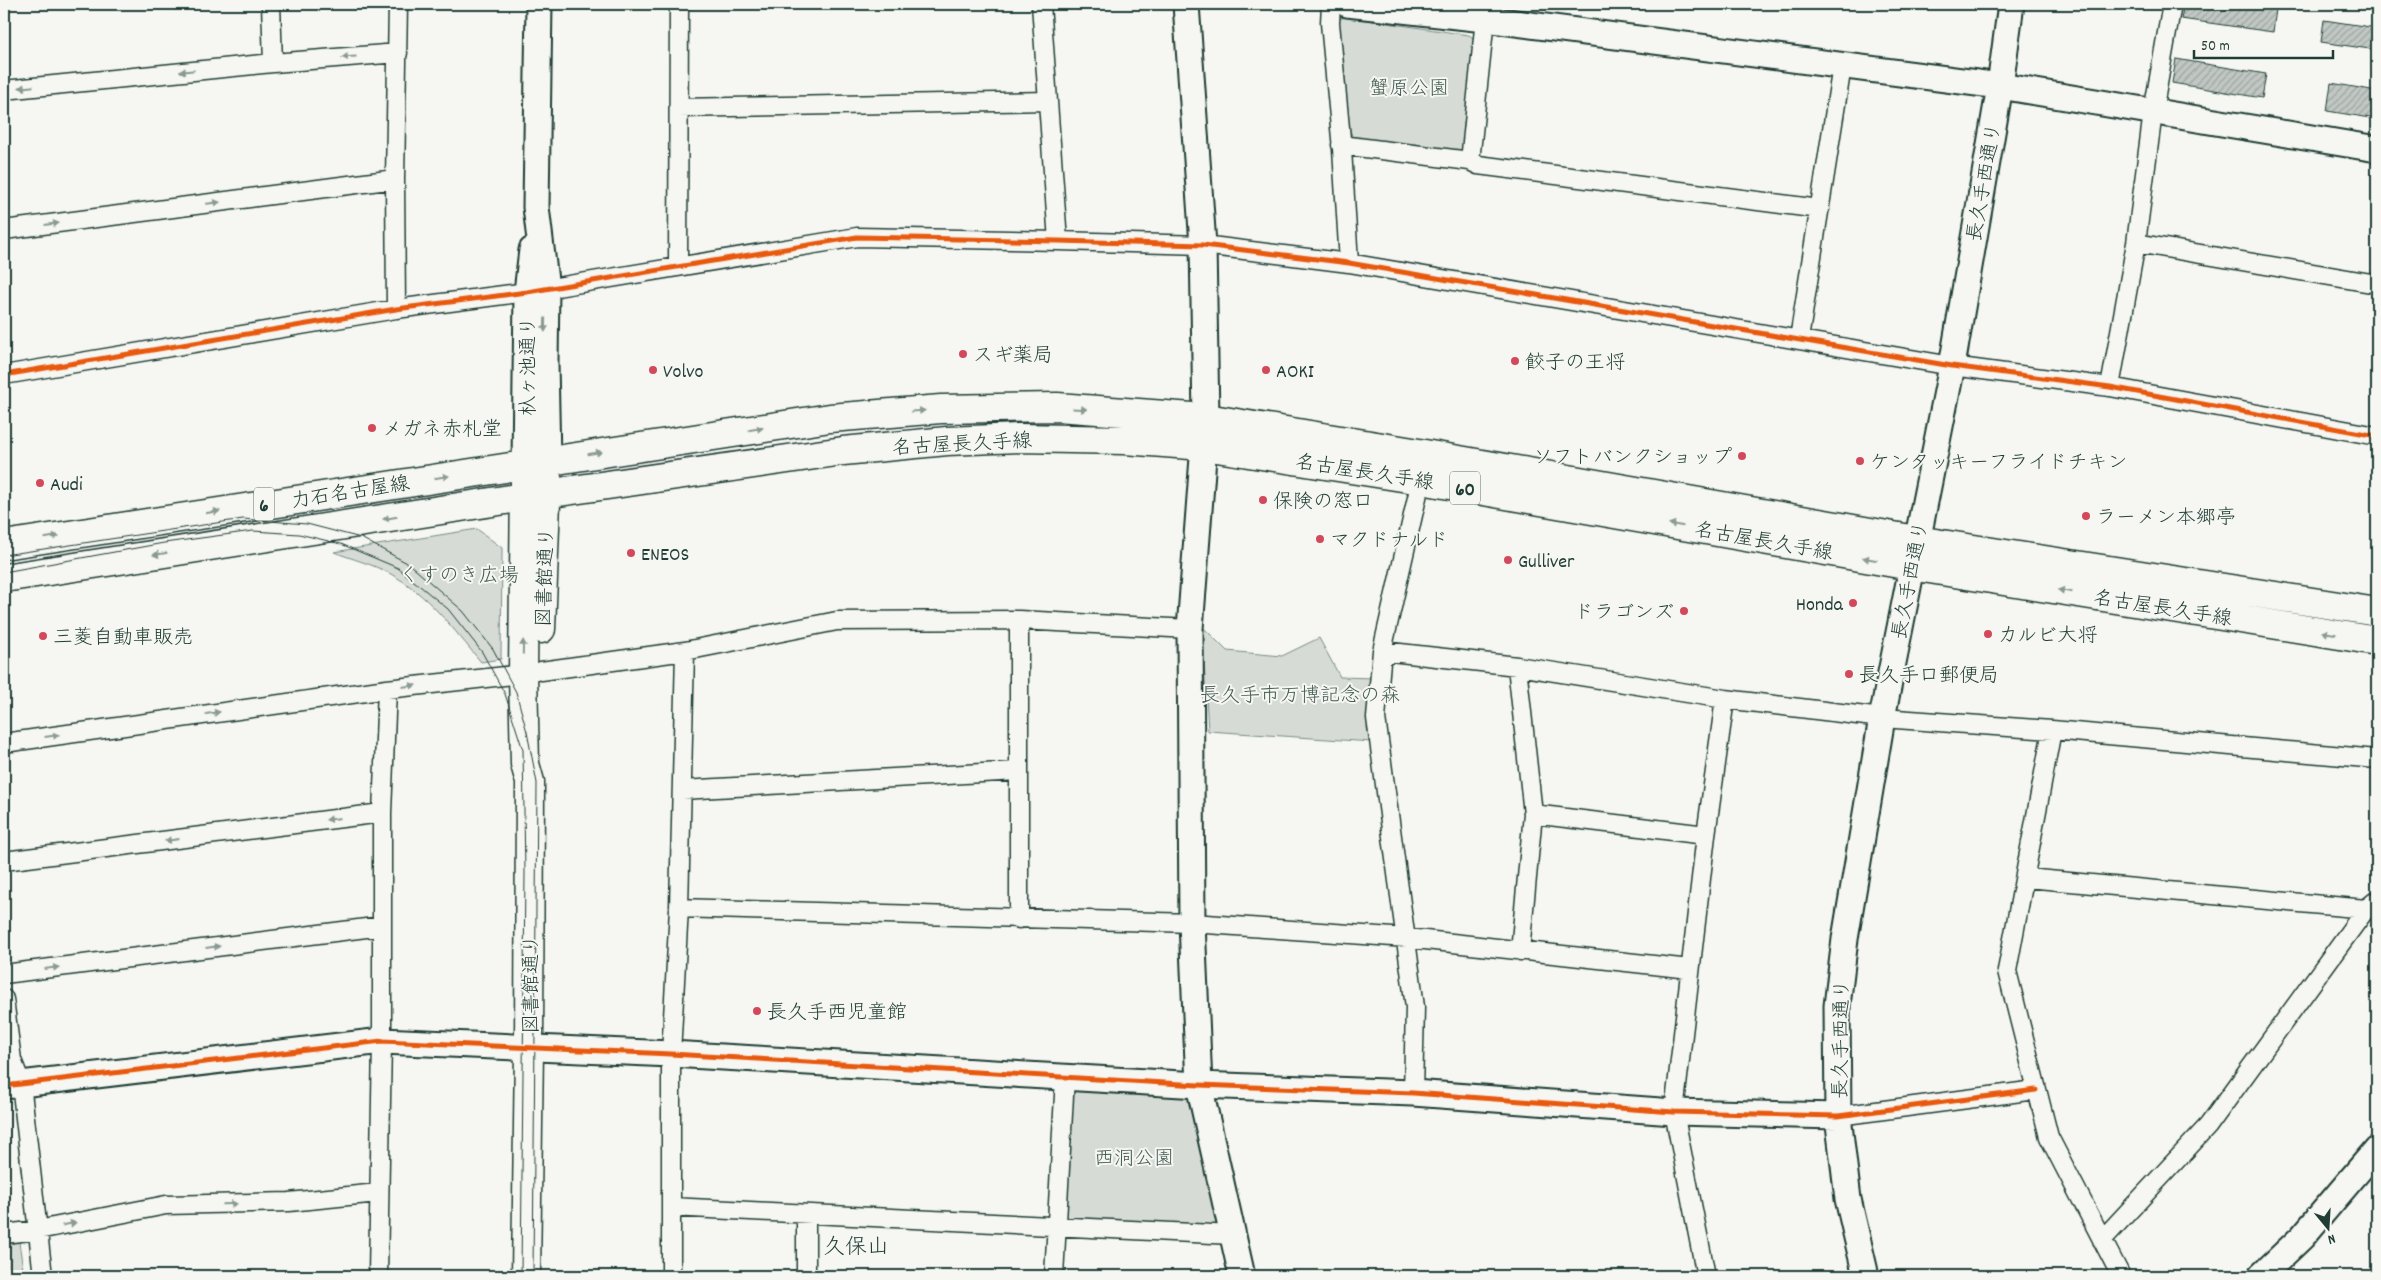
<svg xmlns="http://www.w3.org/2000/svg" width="2381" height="1280" font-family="Dekko,'Klee One',sans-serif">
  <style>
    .green { fill: #d6dbd6; stroke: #7a8c85 }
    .building { fill: url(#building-hatch); stroke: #1f3d34 }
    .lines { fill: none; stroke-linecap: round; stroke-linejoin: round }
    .street-casing { stroke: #1f3d34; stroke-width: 21 }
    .secondary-casing { stroke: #1f3d34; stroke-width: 29 }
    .primary-casing { stroke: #1f3d34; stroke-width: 31 }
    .street { stroke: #f6f6f2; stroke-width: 18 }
    .secondary { stroke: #f6f6f2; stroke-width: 25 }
    .primary { stroke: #f6f6f2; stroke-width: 28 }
    .tram { stroke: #1f3d34; stroke-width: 1 }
    .cycleway-casing { stroke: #f6f6f2; stroke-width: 8 }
    .cycleway { stroke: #e8590c; stroke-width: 5 }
    .oneway { fill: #8a9a93 }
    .poi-dot { fill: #d1495b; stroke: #f6f6f2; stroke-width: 2 }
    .labels { text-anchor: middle; stroke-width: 4; stroke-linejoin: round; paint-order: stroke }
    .shield { fill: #f6f6f2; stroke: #60746d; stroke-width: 1 }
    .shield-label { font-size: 19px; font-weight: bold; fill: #1f3d34 }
    .park-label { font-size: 20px; fill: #445d54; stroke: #f6f6f2 }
    .street-label { font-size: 20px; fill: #1f3d34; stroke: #f6f6f2 }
    .poi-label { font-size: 20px; fill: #1f3d34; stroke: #f6f6f2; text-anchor: start }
    .quarter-label { font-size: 22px; fill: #1f3d34; stroke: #f6f6f2 }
  </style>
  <defs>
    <pattern id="building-hatch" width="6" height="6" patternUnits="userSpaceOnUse" patternTransform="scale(1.25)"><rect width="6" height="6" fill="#c1c8c3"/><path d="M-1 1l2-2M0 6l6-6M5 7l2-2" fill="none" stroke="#9ca49f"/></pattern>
  </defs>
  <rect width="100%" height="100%" fill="#f6f6f2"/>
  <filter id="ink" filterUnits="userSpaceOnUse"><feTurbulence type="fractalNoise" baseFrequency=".02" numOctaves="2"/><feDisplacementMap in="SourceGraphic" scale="10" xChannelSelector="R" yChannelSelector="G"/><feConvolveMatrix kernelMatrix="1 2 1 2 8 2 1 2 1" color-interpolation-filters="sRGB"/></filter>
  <g filter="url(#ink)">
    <!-- green -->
    <path class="green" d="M 1345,17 L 1469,35 L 1475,39 L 1464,155 L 1353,139 L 1349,127 L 1338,20 Z
      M 477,529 L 502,548 L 501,659 L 481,662 C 454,630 427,593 389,573 C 372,564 352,559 334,552 Z
      M 1202,626 L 1227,651 L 1282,656 L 1319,638 L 1340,677 L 1374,678 L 1372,742 L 1208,731 Z
      M 1067,1084 L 1192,1092 L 1224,1228 L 1063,1223 Z
      M 19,1242 L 24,1276 L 4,1276 L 4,1244 Z"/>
    <!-- building -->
    <path class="building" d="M 2184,4 L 2240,4 L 2276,9 L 2273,32 L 2181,19 Z
      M 2324,20 L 2377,28 L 2377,50 L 2321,42 Z
      M 2176,59 L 2266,74 L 2262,98 L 2172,83 Z
      M 2331,83 L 2377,91 L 2377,119 L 2327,111 Z"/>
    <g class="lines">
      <defs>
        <path id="street" d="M 271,4 L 273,63
          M 1041,4 L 1058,241
          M 1331,4 L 1330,23 L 1342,149 L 1349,263
          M 4,90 L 273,63 L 398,53
          M 679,108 L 1048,101
          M 1341,145 L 1470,161 L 1478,165 L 1820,209
          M 1470,161 L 1485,19 L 1482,4
          M 4,230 L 395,179
          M 2136,243 L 2377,284
          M 678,267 L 679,4
          M 396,309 L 395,179 L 398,4
          M 1799,339 L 1842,66
          M 4,375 L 396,309 L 527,292 L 857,237 L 1058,241 L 1203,245 L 1349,263 L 1952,366 L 2110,387 L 2377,436
          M 2110,387 L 2136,243 L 2153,112 L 2172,4
          M 1382,651 L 1517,666 L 1725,699 L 1882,718 L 2052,730 L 2377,759
          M 1517,666 L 1533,814 L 1520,951
          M 541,671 L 685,651 L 837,621 L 1019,620 L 1190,629
          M 2052,730 L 2007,971 L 2049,1137 L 2121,1276
          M 4,743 L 387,689 L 523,674
          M 682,790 L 1018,771
          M 1533,814 L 1706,835
          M 4,861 L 382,813
          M 2026,878 L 2366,909 L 2377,900
          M 679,908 L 1192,923 L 1407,938 L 1690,969
          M 1019,919 L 1019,620
          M 4,974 L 382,926
          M 4,999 L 12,1060 L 21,1083 L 43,1276
          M 1413,1093 L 1415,1007 L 1376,718 L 1382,651 L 1421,480
          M 1838,1116 L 2036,1090
          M 671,1207 L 1233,1235
          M 4,1234 L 38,1230 L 166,1205 L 289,1202 L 378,1193
          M 2102,1240 L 2208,1126 L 2366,909
          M 378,1276 L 382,1041 L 382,813 L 387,689
          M 671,1276 L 671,1054 L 679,908 L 685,651
          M 806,1276 L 806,1215
          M 1054,1276 L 1065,1077
          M 1706,1276 L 1674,1112 L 1706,835 L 1725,699"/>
        <path id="secondary" d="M 539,4 L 536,207 L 546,289 L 545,362 L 547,460
          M 1186,4 L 1203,245 L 1206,418 L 1190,629 L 1192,923 L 1199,1085 L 1242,1276
          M 1347,4 L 1485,19 L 2000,86 L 2377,149
          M 525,464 L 527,292 L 532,250
          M 4,1086 L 382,1041 L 671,1054 L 1199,1085 L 1413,1093 L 1674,1112 L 1838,1116
          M 1866,1276 L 1848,1199 L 1838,1116 L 1837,1006 L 1845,939 L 1882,718 L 1952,366 L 2000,86 L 2011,4
          M 2261,1276 L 2302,1237 L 2377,1149"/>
        <path id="primary" d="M 525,478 L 523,674 L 525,764 L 530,782 L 529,1049 L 526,1276
          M 4,545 L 830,418 L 941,409 L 1057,407 L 1206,418 L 1419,453 L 1916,540 L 2377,612
          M 4,578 L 524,497 L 843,451 L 947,441 L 1019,438 L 1124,440 L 1204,446 L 1421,480 L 1911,566 L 2377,641
          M 541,629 L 547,477"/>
      </defs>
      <!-- street casing -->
      <use href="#street" class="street-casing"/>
      <!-- secondary casing -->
      <use href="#secondary" class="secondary-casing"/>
      <!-- primary casing -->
      <use href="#primary" class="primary-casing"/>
      <!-- street -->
      <use href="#street" class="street"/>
      <!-- secondary -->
      <use href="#secondary" class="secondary"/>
      <!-- primary -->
      <use href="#primary" class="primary"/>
      <!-- tram -->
      <path class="tram" d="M 4,555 L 243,519 L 307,524 L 361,538 L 409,564 L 463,611 L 493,649 L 516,692 L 527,732 L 537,783 L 533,1276
        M 4,572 L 164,543 L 253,531 L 299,534 L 341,544 L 398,568 L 448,609 L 482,652 L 505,694 L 523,750 L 525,872 L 521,1276"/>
      <defs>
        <path id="cycleway" d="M 4,375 L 396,309 L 527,292 L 857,237 L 1058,241 L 1203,245 L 1349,263 L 1952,366 L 2110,387 L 2377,436
          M 4,1086 L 382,1041 L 671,1054 L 1199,1085 L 1413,1093 L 1674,1112 L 1838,1116 L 2036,1090"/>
      </defs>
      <!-- cycleway casing -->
      <use href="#cycleway" class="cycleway-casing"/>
      <!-- cycleway -->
      <use href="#cycleway" class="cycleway"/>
    </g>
    <!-- one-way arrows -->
    <defs><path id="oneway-solid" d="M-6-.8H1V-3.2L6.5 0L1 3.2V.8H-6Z" transform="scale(1.25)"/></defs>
    <g class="oneway">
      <use href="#oneway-solid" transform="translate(349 57) rotate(176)"/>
      <use href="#oneway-solid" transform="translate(187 71) rotate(174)"/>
      <use href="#oneway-solid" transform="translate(26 87) rotate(174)"/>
      <use href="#oneway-solid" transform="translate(213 203) rotate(-7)"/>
      <use href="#oneway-solid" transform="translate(52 224) rotate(-7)"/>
      <use href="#oneway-solid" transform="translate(545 325) rotate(91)"/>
      <use href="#oneway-solid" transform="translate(1080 409) rotate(4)"/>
      <use href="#oneway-solid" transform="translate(918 411) rotate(-4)"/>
      <use href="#oneway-solid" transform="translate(756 429) rotate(-9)"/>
      <use href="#oneway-solid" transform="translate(595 453) rotate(-9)"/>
      <use href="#oneway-solid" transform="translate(442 477) rotate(-9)"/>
      <use href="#oneway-solid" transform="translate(213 512) rotate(-9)"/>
      <use href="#oneway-solid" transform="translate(390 518) rotate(171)"/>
      <use href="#oneway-solid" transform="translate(1676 525) rotate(-170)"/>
      <use href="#oneway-solid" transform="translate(52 537) rotate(-9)"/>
      <use href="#oneway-solid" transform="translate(160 554) rotate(171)"/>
      <use href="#oneway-solid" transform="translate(1870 559) rotate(-170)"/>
      <use href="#oneway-solid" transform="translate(2065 591) rotate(-171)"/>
      <use href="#oneway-solid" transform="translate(2329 633) rotate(-171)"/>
      <use href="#oneway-solid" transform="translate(523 647) rotate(-89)"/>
      <use href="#oneway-solid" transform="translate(409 686) rotate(-7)"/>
      <use href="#oneway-solid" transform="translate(213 713) rotate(-8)"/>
      <use href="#oneway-solid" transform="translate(52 736) rotate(-8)"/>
      <use href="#oneway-solid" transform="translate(333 819) rotate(173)"/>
      <use href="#oneway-solid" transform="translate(172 840) rotate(173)"/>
      <use href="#oneway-solid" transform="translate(213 947) rotate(-7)"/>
      <use href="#oneway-solid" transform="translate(52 968) rotate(-7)"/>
      <use href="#oneway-solid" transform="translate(230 1204) rotate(-2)"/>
      <use href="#oneway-solid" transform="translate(69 1224) rotate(-11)"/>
    </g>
  </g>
  <!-- markers -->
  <g class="poi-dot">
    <circle cx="963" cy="354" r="5"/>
    <circle cx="1515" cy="361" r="5"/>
    <circle cx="653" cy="370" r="5"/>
    <circle cx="1266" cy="370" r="5"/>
    <circle cx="372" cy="428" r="5"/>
    <circle cx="1742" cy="456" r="5"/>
    <circle cx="1860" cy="461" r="5"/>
    <circle cx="40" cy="483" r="5"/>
    <circle cx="1263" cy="500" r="5"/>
    <circle cx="2086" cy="516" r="5"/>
    <circle cx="1320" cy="539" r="5"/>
    <circle cx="631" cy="553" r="5"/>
    <circle cx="1508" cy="560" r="5"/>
    <circle cx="1853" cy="603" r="5"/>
    <circle cx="1684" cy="611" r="5"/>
    <circle cx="1988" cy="634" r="5"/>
    <circle cx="43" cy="636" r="5"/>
    <circle cx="1849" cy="674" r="5"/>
    <circle cx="757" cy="1011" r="5"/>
  </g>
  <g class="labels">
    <!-- shield labels -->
    <g class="shield">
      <rect x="1450" y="471.5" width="30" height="33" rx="4"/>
      <rect x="254" y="487.5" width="20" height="33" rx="4"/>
    </g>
    <g class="shield-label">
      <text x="1465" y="495">60</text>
      <text x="264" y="511">6</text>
    </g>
    <!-- park labels -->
    <g class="park-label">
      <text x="1409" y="94">蟹原公園</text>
      <text x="459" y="581">くすのき広場</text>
      <text x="1300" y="701">長久手市万博記念の森</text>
      <text x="1134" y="1164">西洞公園</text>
    </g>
    <!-- street labels -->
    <g class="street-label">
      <text transform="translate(1983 182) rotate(-80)" y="7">長久手西通り</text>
      <text transform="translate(527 366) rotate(-90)" y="7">杁ヶ池通り</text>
      <text transform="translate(962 443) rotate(-3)" y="7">名古屋長久手線</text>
      <text transform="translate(1365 471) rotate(9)" y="7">名古屋長久手線</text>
      <text transform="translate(350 491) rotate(-9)" y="7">力石名古屋線</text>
      <text transform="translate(1764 540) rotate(10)" y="7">名古屋長久手線</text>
      <text transform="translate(544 577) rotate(-88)" y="7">図書館通り</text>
      <text transform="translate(1909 580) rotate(-79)" y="7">長久手西通り</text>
      <text transform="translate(2163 607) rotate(9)" y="7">名古屋長久手線</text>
      <text transform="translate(530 984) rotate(-90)" y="7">図書館通り</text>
      <text transform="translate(1840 1039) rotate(-89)" y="7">長久手西通り</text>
    </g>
    <!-- poi labels -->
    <g class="poi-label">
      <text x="973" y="361">スギ薬局</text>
      <text x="1525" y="368">餃子の王将</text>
      <text x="663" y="377">Volvo</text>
      <text x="1276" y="377">AOKI</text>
      <text x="382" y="435">メガネ赤札堂</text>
      <text x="1732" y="463" text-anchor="end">ソフトバンクショップ</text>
      <text x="1870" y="468">ケンタッキーフライドチキン</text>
      <text x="50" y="490">Audi</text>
      <text x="1273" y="507">保険の窓口</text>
      <text x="2096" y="523">ラーメン本郷亭</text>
      <text x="1330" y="546">マクドナルド</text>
      <text x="641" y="560">ENEOS</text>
      <text x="1518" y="567">Gulliver</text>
      <text x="1843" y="610" text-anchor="end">Honda</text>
      <text x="1674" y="618" text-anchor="end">ドラゴンズ</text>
      <text x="1998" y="641">カルビ大将</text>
      <text x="53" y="643">三菱自動車販売</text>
      <text x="1859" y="681">長久手口郵便局</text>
      <text x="767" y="1018">長久手西児童館</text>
    </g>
    <!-- quarter labels -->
    <g class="quarter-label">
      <text x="856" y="1253">久保山</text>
    </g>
  </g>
  <!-- margin -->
  <rect width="2381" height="1280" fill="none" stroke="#f6f6f2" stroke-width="20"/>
  <rect x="10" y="10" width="2361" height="1260" fill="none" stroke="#1f3d34" stroke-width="2" filter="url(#ink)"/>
  <!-- north arrow -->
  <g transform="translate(2328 1228) rotate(162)" stroke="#f6f6f2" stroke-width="4" paint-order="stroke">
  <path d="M0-4L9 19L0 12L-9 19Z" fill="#1f3d34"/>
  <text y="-8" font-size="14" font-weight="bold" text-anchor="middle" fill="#1f3d34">N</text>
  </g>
  <!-- scale -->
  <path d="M2194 50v8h139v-8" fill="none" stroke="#1f3d34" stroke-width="2.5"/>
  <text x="2201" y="50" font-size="15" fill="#1f3d34" stroke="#f6f6f2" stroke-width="4" paint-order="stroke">50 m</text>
</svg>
